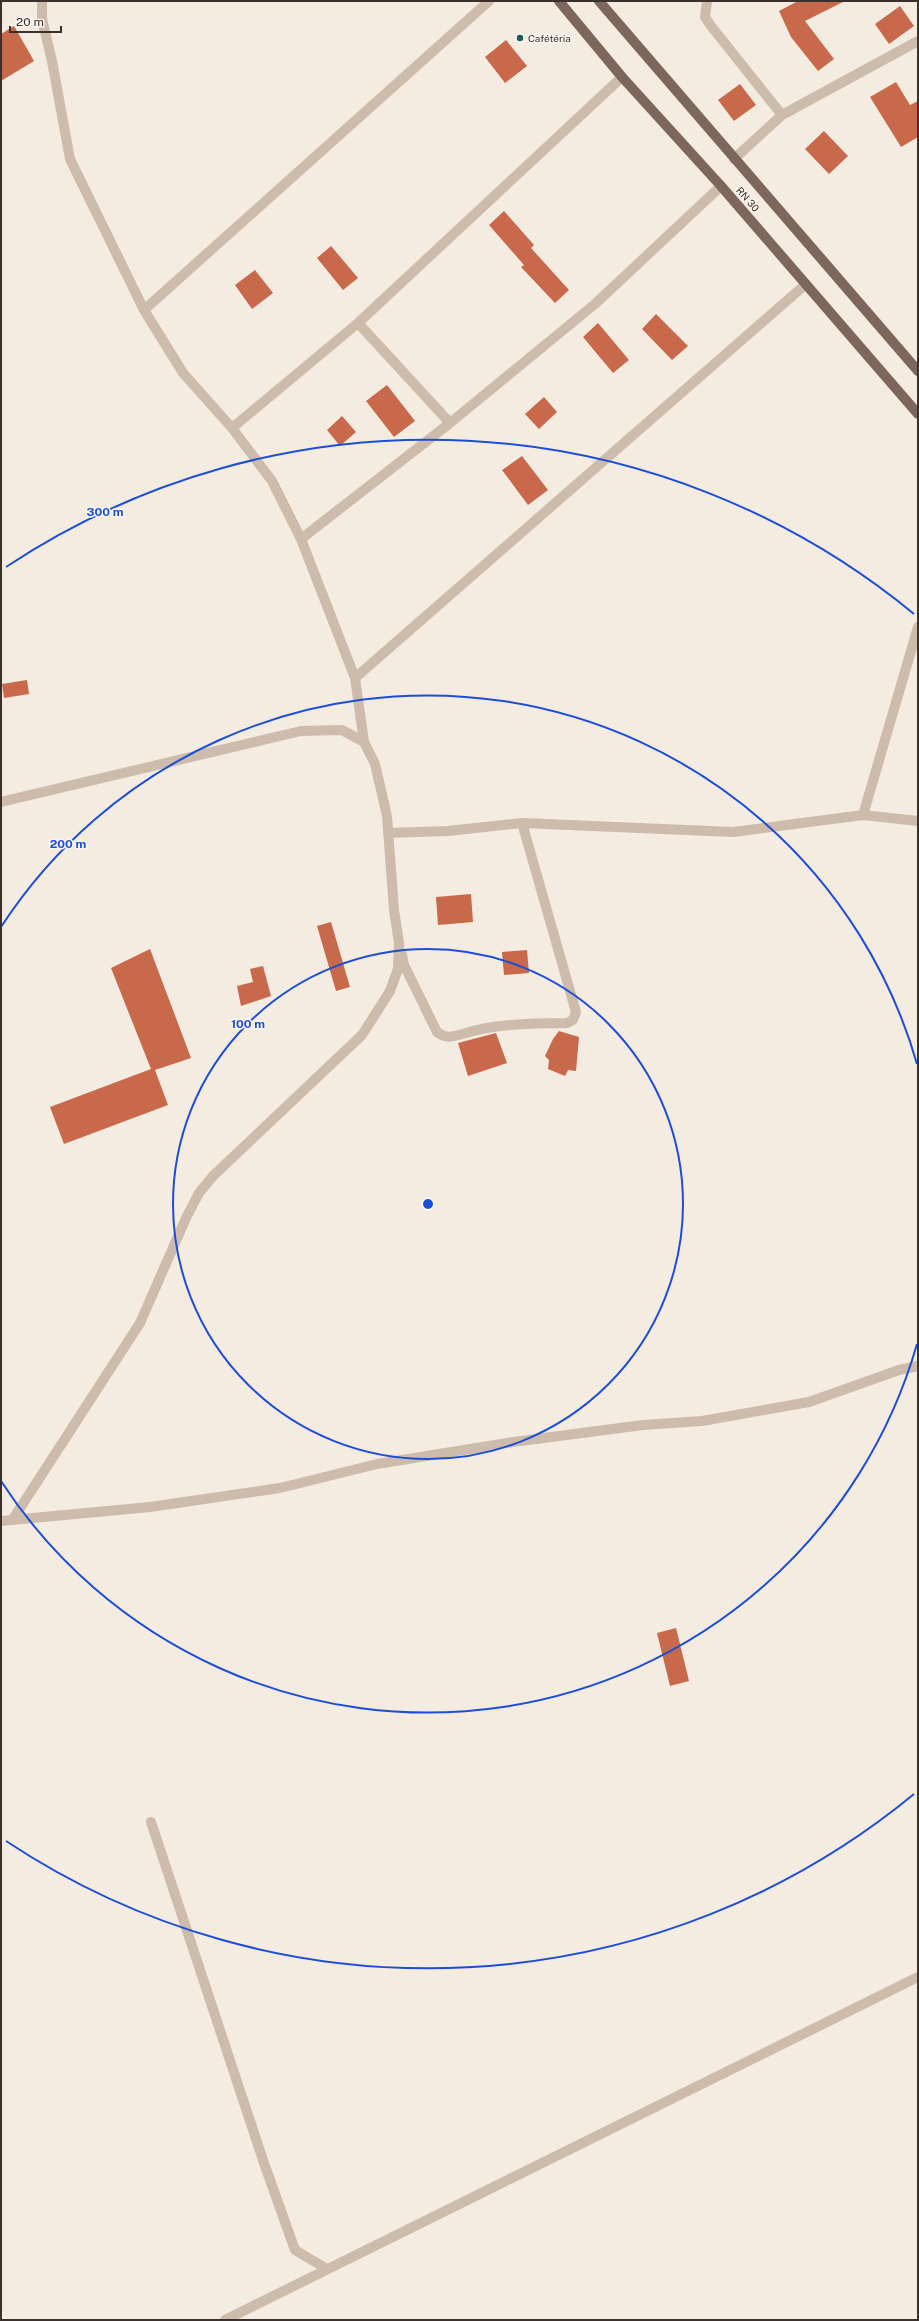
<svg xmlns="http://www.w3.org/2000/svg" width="919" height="2321" font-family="'Public Sans',sans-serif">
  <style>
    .building { fill: #c8694b }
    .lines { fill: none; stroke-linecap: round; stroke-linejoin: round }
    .minor { stroke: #cdbbac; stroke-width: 10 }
    .primary { stroke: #7d675c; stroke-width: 10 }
    .ring { fill: none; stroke: #1d4ed8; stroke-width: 2 }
    .poi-dot { fill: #1f5a5e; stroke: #fbf5ee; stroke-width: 1.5 }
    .labels { text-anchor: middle; stroke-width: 3; stroke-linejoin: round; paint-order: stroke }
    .poi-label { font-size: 10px; fill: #3b302b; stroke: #fbf5ee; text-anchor: start }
    .street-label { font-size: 10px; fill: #3b302b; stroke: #fbf5ee }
    .centre { fill: #1d4ed8; stroke: #fbf5ee; stroke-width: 2 }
    .ring-label { font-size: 12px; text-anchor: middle; font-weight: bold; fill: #1d4ed8; stroke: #fbf5ee; stroke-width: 3; stroke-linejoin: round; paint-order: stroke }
  </style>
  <rect width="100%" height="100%" fill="#f4ebe1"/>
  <!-- building -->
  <path class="building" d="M 798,1 L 845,1 L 805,21 L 834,59 L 818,71 L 791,37 L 779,11 Z
    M 900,6 L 914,26 L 889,44 L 875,24 Z
    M 14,26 L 34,61 L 1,81 L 1,34 Z
    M 506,40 L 527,66 L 505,83 L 485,57 Z
    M 896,82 L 910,105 L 918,101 L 918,137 L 901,147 L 870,97 Z
    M 740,84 L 756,105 L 734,121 L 718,100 Z
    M 824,131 L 848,156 L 829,174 L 805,149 Z
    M 504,211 L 534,245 L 531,248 L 569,290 L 555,303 L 521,267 L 524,265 L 489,225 Z
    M 331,246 L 358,278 L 343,290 L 317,258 Z
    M 255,270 L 273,293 L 252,309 L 235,285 Z
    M 656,314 L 688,346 L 672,360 L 642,329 Z
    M 598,323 L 629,360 L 613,373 L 583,337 Z
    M 387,385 L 415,421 L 394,437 L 366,401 Z
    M 544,397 L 557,412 L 539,429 L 525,414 Z
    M 342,416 L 356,432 L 340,446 L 327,430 Z
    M 522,456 L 548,490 L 528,505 L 502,470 Z
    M 27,680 L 29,694 L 4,698 L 2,684 Z
    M 471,894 L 473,922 L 438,925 L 436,897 Z
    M 331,922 L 350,987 L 336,991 L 317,926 Z
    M 150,949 L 191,1058 L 155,1070 L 168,1105 L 64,1144 L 50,1107 L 151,1069 L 111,968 Z
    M 527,950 L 529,973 L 504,975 L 502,952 Z
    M 263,966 L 271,996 L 241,1006 L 237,986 L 253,982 L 250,969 Z
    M 559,1031 L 579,1037 L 576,1071 L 568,1070 L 565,1076 L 548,1069 L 549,1060 L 545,1056 L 553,1039 Z
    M 496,1033 L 507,1063 L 468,1076 L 458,1043 Z
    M 676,1628 L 689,1681 L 670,1686 L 657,1633 Z"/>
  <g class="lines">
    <!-- minor -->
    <path class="minor" d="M 707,1 L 705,17 L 711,26 L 782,115
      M 734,159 L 782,115 L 918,41
      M 144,310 L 489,1
      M 358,323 L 450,423
      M 232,428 L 358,323 L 622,77
      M 301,539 L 450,423 L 595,304 L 721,186
      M 355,678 L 806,284
      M 1,802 L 301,731 L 342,730 L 364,742
      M 863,815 L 918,627
      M 388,833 L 448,831 L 522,823 L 733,832 L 863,815 L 918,821
      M 402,955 L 404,965 L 437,1032 C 447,1040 454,1036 466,1033 C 498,1023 533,1024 567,1023 L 573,1020 L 576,1012 L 522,823
      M 13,1519 L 140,1323 L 186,1218 L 199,1193 L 213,1176 L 362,1035 L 390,991 L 398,969 L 399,943 L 394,910 L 387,816 L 375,764 L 364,742 L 355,678 L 301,539 L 272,481 L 232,428 L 183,373 L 144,310 L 70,159 L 52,61 L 42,19 L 42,1
      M 1,1521 L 150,1507 L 280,1488 L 377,1464 L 513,1442 L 643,1425 L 702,1421 L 809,1402 L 899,1370 L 918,1366
      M 151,1822 L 264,2163 L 295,2250 L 327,2269
      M 225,2320 L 918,1977"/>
    <!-- primary -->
    <path class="primary" d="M 559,1 L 622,77 L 721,186 L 918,414
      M 599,1 L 918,371"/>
  </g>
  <!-- distance rings -->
  <g class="ring">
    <circle cx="428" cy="1204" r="255"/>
    <path d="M917 1344A509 509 0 0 1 1 1481M1 927A509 509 0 0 1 917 1064"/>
    <path d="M914 1794A764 764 0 0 1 6 1841M6 567A764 764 0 0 1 914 614"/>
  </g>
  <!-- markers -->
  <circle class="poi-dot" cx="520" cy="38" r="4"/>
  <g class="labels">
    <!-- poi labels -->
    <g class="poi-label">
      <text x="528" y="42">Cafétéria</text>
    </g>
    <!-- street labels -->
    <g class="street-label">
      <text transform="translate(748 199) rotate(49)" y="4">RN 30</text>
    </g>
  </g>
  <circle cx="428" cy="1204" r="6" class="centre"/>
  <g class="ring-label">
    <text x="105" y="516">300 m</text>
    <text x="68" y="848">200 m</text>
    <text x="248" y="1028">100 m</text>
  </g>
  <!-- border -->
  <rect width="919" height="2321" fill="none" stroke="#3b302b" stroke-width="4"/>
  <!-- scale -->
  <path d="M10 26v6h51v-6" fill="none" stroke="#3b302b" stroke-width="2"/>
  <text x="16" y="26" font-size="12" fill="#3b302b" stroke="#fbf5ee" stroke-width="3" paint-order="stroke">20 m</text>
</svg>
